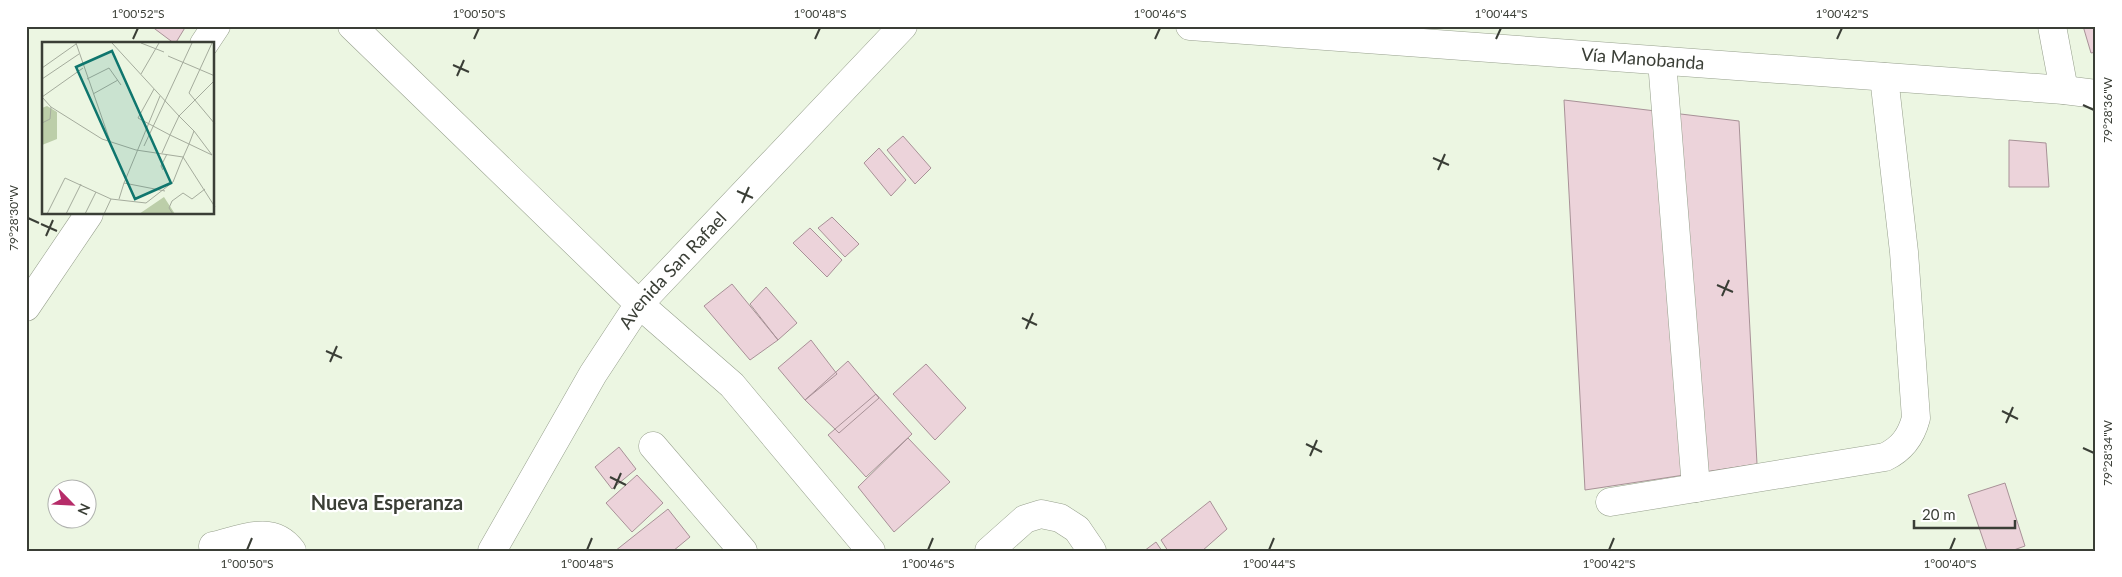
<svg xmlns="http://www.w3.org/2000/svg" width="2122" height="577" font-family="Lato,sans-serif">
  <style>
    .building { fill: #ecd3da; stroke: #a89197 }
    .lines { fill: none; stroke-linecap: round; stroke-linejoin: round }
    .street-casing { stroke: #97a08d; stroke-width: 29 }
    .street { stroke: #fff; stroke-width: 28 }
    .ticks { fill: none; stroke: #3a3e36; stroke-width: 2 }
    .labels { text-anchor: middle; stroke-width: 4.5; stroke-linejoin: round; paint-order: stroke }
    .street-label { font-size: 18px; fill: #3a3e36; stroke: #fff }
    .quarter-label { font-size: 20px; font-weight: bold; fill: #3a3e36; stroke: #fff }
    .inset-road { fill: none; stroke: #a5ac9d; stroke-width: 1 }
    .view { fill: #0f766e; fill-opacity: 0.15; stroke: #0f766e; stroke-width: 2.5 }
    .inset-edge { fill: none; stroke: #3a3e36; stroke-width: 2.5 }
    .neatline { fill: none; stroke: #3a3e36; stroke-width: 2 }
    .ticks-label { font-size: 12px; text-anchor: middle; fill: #3a3e36 }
  </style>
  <rect width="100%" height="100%" fill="#ecf6e2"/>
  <!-- building -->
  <path class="building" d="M 151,26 L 186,26 L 175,44 Z
    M 2083,26 L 2096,26 L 2096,52 L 2091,53 Z
    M 1564,100 L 1739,121 L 1757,464 L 1585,490 Z
    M 903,136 L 931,168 L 915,184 L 887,150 Z
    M 2009,140 L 2046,143 L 2049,187 L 2009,187 Z
    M 879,148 L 906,180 L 891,196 L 864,163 Z
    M 832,217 L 859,244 L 845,257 L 818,228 Z
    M 810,228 L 842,260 L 827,277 L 793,243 Z
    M 732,284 L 778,340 L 750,360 L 704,306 Z
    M 766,287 L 797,323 L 778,340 L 750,304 Z
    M 811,340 L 837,374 L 805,400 L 778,368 Z
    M 848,361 L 879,398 L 839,433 L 805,400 Z
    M 926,364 L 966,408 L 935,440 L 893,394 Z
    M 876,394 L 912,434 L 866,477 L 828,435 Z
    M 908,438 L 950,482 L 894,532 L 858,487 Z
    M 619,447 L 636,469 L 612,489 L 595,467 Z
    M 637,475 L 663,503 L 632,532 L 606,503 Z
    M 2005,483 L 2025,546 L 2011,551 L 1987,551 L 1968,495 Z
    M 1210,501 L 1227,529 L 1202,551 L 1168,551 L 1161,540 Z
    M 668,509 L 690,537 L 673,551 L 615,551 Z
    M 1156,542 L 1162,551 L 1144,551 Z"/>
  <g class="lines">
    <defs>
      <g id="street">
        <path d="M 352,26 L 639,304 L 732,385 L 871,551"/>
        <path id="s1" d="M 1190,26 L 2064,90 L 2096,94"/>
        <path d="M 2052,26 L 2064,90"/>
        <path d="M 204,44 L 216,26"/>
        <path d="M 1662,61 L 1696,488"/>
        <path d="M 26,307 L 89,214"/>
        <path d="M 653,446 L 743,551"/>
        <path d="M 1610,502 L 1885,457 C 1902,449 1911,437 1916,418 L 1904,252 L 1884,77"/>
        <path d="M 213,546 C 240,540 272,523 292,551"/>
        <path id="s2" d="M 492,551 L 593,374 L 639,304 L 903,26"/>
        <path d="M 989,551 L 1025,519 L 1041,514 L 1060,518 L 1077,529 L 1092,551"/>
      </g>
    </defs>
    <!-- street casing -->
    <use href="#street" class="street-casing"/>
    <!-- street -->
    <use href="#street" class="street"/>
  </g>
  <!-- ticks -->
  <path class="ticks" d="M 133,39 L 138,28M 474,39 L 479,28M 815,39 L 820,28M 1155,39 L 1160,28M 1496,39 L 1501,28M 1837,39 L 1842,28M 453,65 L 469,72M 457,76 L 464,60M 2083,105 L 2094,110M 1433,158 L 1449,165M 1438,170 L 1445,154M 737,191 L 753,198M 742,203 L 749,187M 28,218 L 39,223M 41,224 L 57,231M 46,236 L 53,220M 1717,285 L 1733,292M 1722,296 L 1729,280M 1022,318 L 1037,325M 1026,329 L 1033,313M 326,351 L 342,358M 330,362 L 337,346M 2002,411 L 2018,419M 2006,423 L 2013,407M 1306,444 L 1322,452M 2083,448 L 2094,453M 1310,456 L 1317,440M 610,477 L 626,485M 614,489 L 621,473M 247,550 L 252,538M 587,550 L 592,538M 928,550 L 933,538M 1269,550 L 1274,538M 1609,550 L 1614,538M 1950,550 L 1955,538"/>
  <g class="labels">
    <!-- street labels -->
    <g class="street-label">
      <text dy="6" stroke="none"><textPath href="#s1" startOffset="454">Vía Manobanda</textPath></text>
      <text dy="6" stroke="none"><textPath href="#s2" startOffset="335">Avenida San Rafael</textPath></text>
    </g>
    <!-- quarter labels -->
    <g class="quarter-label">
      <text x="387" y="510">Nueva Esperanza</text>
    </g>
  </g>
  <!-- overview -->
  <g transform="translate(42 42)">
    <rect width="172" height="172" fill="#ecf6e2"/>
    <path d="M 5,64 L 15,70 L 15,97 L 0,103 L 0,66 ZM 122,155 L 133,172 L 97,172 Z" fill="#bccea9"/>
    <path class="inset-road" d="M 34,1 L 68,99M 70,1 L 137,74 L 173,38M 99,1 L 122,10M 170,1 L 147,51 L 173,82M 126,14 L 173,34M 0,26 L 34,2M 99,32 L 117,1M 0,37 L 37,12M 45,37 L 67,26 L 79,43M 112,47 L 96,76 L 128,93 L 120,111M 51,52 L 76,38M 0,55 L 9,65 L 60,97 L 94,108 L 141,115 L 173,165M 0,55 L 41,26M 0,81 L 8,77 L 9,65M 102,104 L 150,1M 121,128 L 119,124 L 125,112M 82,141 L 118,54M 77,157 L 82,141 L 123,149M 5,172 L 23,136 L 69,157 L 104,161 L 131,140 L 139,120 L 147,102 L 152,89 L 170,113 L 147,102 L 128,93 L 137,74 L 152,89M 24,172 L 39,142M 43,172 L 54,150M 62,172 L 69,157M 131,172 L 127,166 L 130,159 L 141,151 L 150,157 L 163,147"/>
    <path class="view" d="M 70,9 L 129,141 L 93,157 L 34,25 Z"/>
    <rect width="172" height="172" class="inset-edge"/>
  </g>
  <!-- border -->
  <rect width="2122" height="577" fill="none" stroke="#ffffff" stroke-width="55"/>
  <!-- north arrow -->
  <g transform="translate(72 504) rotate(114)"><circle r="24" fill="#ffffff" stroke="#b0b2af"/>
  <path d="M0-4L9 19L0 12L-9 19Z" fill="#b62c69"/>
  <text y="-8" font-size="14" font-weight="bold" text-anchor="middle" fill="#3a3e36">N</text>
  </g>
  <!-- scale -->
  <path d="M1914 520v8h101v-8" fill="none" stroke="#3a3e36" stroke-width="2.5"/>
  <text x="1922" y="520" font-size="15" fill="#3a3e36" stroke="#ffffff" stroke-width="4" paint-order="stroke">20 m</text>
  <rect x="28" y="28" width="2066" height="522" class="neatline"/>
  <g class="ticks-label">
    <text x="138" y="18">1°00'52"S</text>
    <text x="479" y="18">1°00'50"S</text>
    <text x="820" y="18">1°00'48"S</text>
    <text x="1160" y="18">1°00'46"S</text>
    <text x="1501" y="18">1°00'44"S</text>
    <text x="1842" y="18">1°00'42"S</text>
    <text transform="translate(2108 110) rotate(-90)" y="4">79°28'36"W</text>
    <text transform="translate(14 218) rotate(-90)" y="4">79°28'30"W</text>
    <text transform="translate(2108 453) rotate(-90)" y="4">79°28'34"W</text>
    <text x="247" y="568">1°00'50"S</text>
    <text x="587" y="568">1°00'48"S</text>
    <text x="928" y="568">1°00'46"S</text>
    <text x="1269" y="568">1°00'44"S</text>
    <text x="1609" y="568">1°00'42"S</text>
    <text x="1950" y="568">1°00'40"S</text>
  </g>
</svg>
